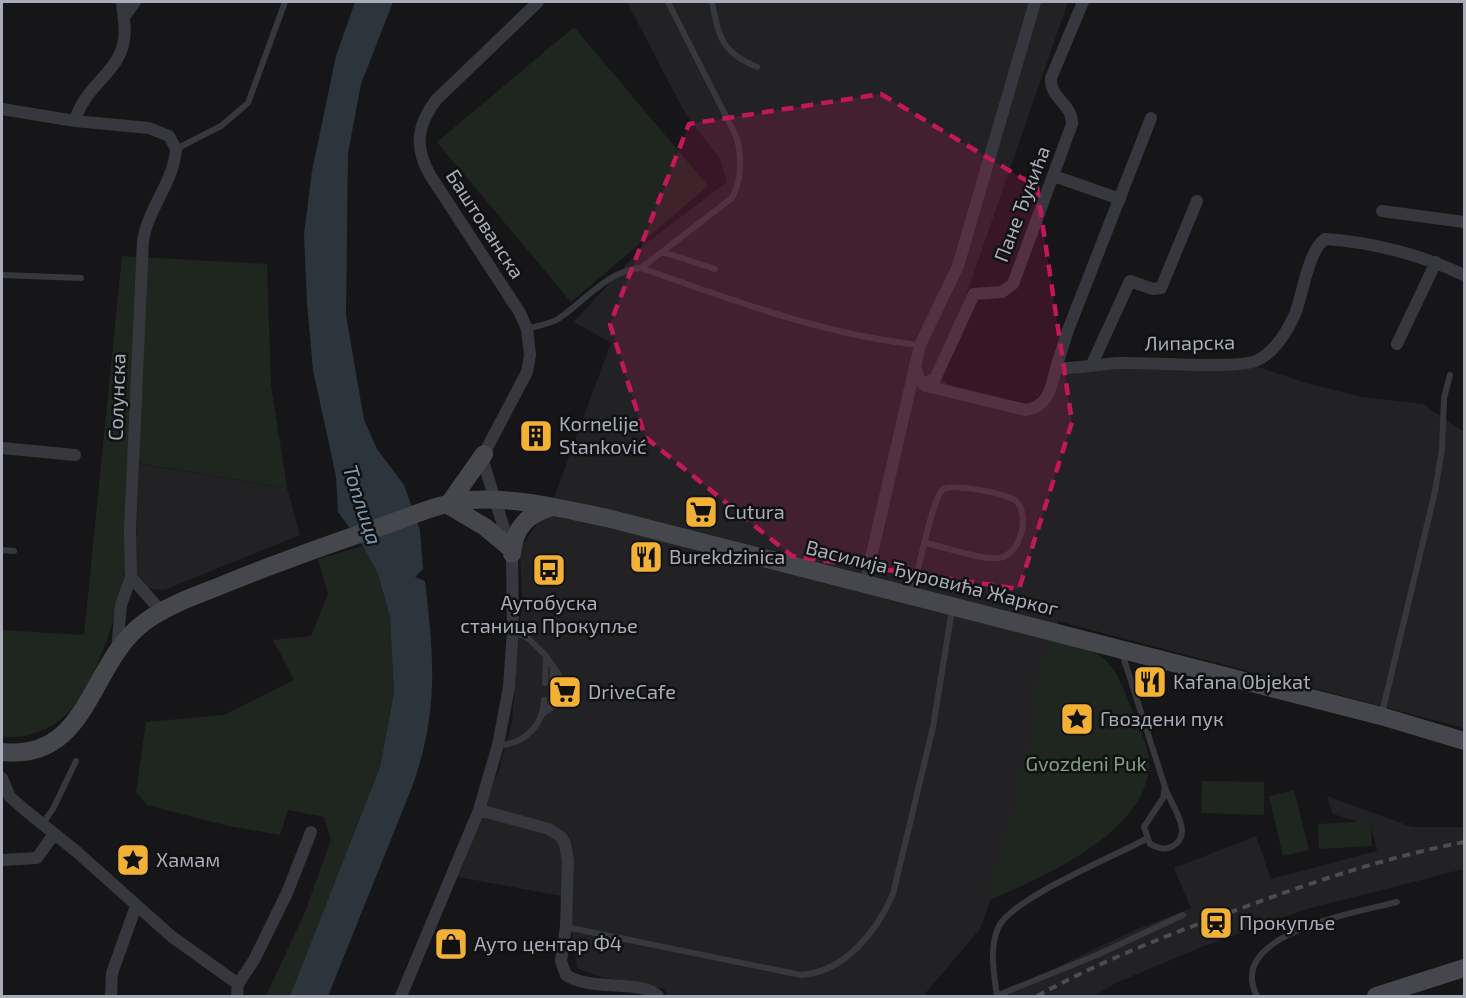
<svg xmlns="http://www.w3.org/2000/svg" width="1466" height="998" font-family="'Exo 2',sans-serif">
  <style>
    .built { fill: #222225 }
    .green { fill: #1e261f }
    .water { fill: #2c353c }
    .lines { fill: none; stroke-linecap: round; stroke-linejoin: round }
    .lane { stroke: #37383d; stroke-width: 6 }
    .street { stroke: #37383d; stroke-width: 12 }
    .secondary { stroke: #45474d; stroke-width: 18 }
    .rail { stroke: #4a4c52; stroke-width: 4; stroke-dasharray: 8 6; stroke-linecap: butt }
    .marked { fill: #c2185b; fill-opacity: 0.2; stroke: #c2185b; stroke-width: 4.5; stroke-dasharray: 12 8; stroke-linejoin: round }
    .labels { text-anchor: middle; stroke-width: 5; stroke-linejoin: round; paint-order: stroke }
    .street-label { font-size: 20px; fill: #a8adb8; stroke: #111113 }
    .poi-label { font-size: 20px; fill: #a8adb8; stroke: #111113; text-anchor: start }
    .park-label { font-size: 20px; fill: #7fa381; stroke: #111113 }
    .water-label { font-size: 21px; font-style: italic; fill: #7f9bb3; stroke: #111113 }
  </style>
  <rect width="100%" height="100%" fill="#161618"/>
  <!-- built -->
  <path class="built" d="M 627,2 L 1068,2 L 938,376 L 955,391 L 1025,403 L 1047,403 L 1057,378 L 1074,363 L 1232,358 L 1306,383 L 1362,397 L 1423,404 L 1464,432 L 1464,728 L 1058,621 L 1006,857 L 980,929 L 923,996 L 667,996 L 665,989 L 597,976 L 577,968 L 567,897 L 458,877 L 500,766 L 512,722 L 522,600 L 520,549 L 553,500 L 611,343 L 574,322 L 645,244 L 727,182 L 720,159 L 686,115 Z
    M 139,464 L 287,488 L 300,535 L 164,590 L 151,589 L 139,581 L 135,565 Z
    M 1327,796 L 1412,827 L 1464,827 L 1464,869 L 1307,909 L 1199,948 L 1116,983 L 1094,996 L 1006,996 L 1067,962 L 1135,930 L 1191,908 L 1174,868 L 1256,836 L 1271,879 L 1377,851 L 1371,826 L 1333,814 Z"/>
  <!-- green -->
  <path class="green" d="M 574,27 L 708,186 L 571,302 L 437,142 Z
    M 122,256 L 267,264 L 271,385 L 287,488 L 130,462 C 128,500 129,540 124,578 C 118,612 92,695 65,716 C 47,731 25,739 2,737 L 2,630 L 84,635 Z
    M 363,546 L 378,574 L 390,617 L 394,693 L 380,767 L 290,996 L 266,996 L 305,912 L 331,840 L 324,817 L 288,810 L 280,835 L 224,825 L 147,805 L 136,792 L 146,722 L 224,715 L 294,680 L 273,640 L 311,636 L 328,594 L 318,559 Z
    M 1053,639 C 1103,650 1113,658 1130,705 C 1136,722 1149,745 1149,762 C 1150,832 1041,878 987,901 L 1019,788 L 1014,787 L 1020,772 L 1023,772 L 1038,705 L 1034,694 L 1036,684 L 1045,677 L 1046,671 L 1039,669 L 1042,658 L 1049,659 Z
    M 1202,781 L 1264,782 L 1264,815 L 1201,813 Z
    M 1294,790 L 1309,850 L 1283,856 L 1269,796 Z
    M 1371,821 L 1372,846 L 1319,849 L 1318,824 Z"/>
  <!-- water -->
  <path class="water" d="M 355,2 L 393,2 L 361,84 L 348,153 L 346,315 L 364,420 L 377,449 L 404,485 L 420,530 L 423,569 L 415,577 L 425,581 C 434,658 439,712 412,787 L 328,996 L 290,996 L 380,767 L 394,693 L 390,617 L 378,574 L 363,546 L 338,512 L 336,476 L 313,370 L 307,303 L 304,234 L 312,171 L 336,56 Z"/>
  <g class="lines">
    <!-- lane -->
    <path class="lane" d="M 712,2 C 719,37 721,52 757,67
      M 176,149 L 221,126 L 248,103 L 285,2
      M 662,252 L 715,269
      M 641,268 L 732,198 C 742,179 742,159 737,138 L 668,2
      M 2,275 L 81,278
      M 527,329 C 537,326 550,324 558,319 C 584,302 608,270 641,268 C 732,300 824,335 920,345
      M 2,550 L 14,551
      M 912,595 C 917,577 932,498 943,489 C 955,484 1006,493 1016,501 C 1031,516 1020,555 999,558 C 980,560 945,547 925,543
      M 513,631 L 529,639 L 546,656 L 545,683
      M 1122,653 L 1165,787
      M 546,656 L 553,666 L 552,683
      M 553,666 L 559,675 L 559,683
      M 550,709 L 559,700
      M 1382,713 L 1434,496 L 1442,450 L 1444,398 L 1450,375
      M 541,715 L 549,709 L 552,700
      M 498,745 C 523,745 544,725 544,700
      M 1165,787 C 1170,804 1195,833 1173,846 C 1165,851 1158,848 1150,844 L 1144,827 L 1163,798 Z
      M 42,824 L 53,809 L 76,761
      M 566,927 L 801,975 C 845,972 877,931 893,894 L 933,727 L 952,610
      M 996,996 L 1097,955 L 1183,915
      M 997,996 C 994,974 989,949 998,928 C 1010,899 1115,856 1146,839
      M 1257,996 C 1224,933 1360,912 1397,902"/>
    <!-- street -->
    <path class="street" d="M 124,17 L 135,2
      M 2,109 L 75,121 L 149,128 L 169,136 L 176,149 C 174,182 148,208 143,241 L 130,530 L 131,577 L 121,605 L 117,650
      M 75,121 C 84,87 116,74 123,45 C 127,31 123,15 122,2
      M 1054,176 L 1120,199
      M 1382,211 L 1464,222
      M 1397,344 L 1436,262
      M 1092,364 L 1130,281 L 1153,289 L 1161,288 L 1197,201
      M 915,365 L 919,380 L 926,386 L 1026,410 C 1049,406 1051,388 1056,368 C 1078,369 1098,364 1120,363 C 1148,362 1238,370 1258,360 C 1275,351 1287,332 1295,314 C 1303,294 1308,251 1325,239 C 1372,242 1422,255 1464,275
      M 1056,368 L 1068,330 L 1151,118
      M 923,384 L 935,379 L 974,294 L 1002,292 L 1013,284 L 1072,124 C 1073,104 1049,98 1051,78 L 1083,2
      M 2,448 L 75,455
      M 131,577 L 161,611
      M 865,584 L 920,345 L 958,266 L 1035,2
      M 2,778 L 10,797 L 25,810 L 77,852 L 171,936 L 238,984
      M 479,810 L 549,829 L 561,837 L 565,844 L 568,861 L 566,926 L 561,961 L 566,975 C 591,992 642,979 658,996
      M 2,860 L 37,858 L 54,834
      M 111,996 L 112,973 L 136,906
      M 237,996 L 238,984 L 254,960 L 287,893 L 311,832
      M 401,996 L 479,810 L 498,745 L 509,687 L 513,631 L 512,554 L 483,461 L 488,446 L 527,372 L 530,355 L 527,329 L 520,313 L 430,175 C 414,147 417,125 436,100 L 538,2"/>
    <!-- secondary -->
    <path class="secondary" d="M 484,454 L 448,505 L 485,527 L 509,547
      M 512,554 C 514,529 526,514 552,507
      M 2,752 C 91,761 88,662 146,621 C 168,605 195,596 220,586 C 271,565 324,546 377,528 C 407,518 440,502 472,500 C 517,497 563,509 607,518 L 1381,716 L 1464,741
      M 1376,996 L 1464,968"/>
    <!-- rail -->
    <path class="rail" d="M 1037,996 C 1103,960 1172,933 1242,908 C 1315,881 1388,857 1464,842"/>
  </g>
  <!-- marked area -->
  <path class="marked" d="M 881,94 L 1037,187 L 1072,422 L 1019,589 L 792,556 L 645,437 L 610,324 L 689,124 Z"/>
  <!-- icons -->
  <defs>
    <symbol id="building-square" viewBox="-11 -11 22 22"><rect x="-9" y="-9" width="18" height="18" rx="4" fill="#f2b134" stroke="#111113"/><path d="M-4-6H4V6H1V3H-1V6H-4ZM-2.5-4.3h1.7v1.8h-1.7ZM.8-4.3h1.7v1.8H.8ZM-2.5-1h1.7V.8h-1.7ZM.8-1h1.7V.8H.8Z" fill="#111"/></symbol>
    <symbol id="supermarket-square" viewBox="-11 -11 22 22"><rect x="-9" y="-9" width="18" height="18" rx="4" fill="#f2b134" stroke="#111113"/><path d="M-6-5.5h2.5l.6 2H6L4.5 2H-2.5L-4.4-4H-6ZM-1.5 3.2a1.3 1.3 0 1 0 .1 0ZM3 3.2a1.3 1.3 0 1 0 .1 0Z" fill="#111"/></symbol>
    <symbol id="restaurant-square" viewBox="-11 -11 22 22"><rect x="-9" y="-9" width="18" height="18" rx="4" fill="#f2b134" stroke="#111113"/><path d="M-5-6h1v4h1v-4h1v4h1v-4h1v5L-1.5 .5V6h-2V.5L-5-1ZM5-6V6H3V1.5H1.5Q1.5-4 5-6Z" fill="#111"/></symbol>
    <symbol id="bus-square" viewBox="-11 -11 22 22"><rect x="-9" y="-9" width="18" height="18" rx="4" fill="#f2b134" stroke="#111113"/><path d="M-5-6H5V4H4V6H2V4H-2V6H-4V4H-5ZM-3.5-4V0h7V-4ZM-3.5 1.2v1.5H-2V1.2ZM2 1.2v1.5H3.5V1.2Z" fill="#111"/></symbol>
    <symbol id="sight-square" viewBox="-11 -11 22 22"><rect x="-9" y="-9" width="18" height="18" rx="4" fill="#f2b134" stroke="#111113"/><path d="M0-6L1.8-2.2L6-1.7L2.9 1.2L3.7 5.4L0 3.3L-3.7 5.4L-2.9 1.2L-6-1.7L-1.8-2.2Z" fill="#111"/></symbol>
    <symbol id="station-square" viewBox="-11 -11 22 22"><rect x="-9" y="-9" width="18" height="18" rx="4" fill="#f2b134" stroke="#111113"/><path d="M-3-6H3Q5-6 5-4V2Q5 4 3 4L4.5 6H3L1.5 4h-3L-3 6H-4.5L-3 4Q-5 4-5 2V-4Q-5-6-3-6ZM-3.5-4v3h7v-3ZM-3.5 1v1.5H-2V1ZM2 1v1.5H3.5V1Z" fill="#111"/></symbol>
    <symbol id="shop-square" viewBox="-11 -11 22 22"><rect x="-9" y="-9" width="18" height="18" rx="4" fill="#f2b134" stroke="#111113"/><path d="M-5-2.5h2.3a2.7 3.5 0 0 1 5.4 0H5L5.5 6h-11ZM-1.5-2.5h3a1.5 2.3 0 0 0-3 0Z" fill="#111"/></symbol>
  </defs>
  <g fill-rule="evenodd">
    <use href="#building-square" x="517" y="417" width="38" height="38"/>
    <use href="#supermarket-square" x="682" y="493" width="38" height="38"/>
    <use href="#restaurant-square" x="627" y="538" width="38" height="38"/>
    <use href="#bus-square" x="530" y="551" width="38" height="38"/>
    <use href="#restaurant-square" x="1131" y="663" width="38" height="38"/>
    <use href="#supermarket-square" x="546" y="673" width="38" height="38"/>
    <use href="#sight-square" x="1058" y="700" width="38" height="38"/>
    <use href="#sight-square" x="114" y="841" width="38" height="38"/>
    <use href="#station-square" x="1197" y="904" width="38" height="38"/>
    <use href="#shop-square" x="432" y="925" width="38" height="38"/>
  </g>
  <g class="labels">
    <!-- street labels -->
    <g class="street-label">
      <text transform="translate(1022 204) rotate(-69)" y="7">Пане Ђукића</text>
      <text transform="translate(485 224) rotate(57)" y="7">Баштованска</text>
      <text transform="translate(1190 343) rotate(-1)" y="7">Липарска</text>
      <text transform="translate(117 397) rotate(-88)" y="7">Солунска</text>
      <text transform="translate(932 578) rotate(14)" y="7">Василија Ђуровића Жарког</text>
    </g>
    <!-- poi labels -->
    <g class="poi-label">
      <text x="559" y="431">Kornelije<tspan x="559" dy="23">Stanković</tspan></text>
      <text x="724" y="519">Cutura</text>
      <text x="669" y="564">Burekdzinica</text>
      <text x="549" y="610" text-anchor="middle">Аутобуска<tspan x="549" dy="23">станица Прокупље</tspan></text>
      <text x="1173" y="689">Kafana Objekat</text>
      <text x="588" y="699">DriveCafe</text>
      <text x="1100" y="726">Гвоздени пук</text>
      <text x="156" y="867">Хамам</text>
      <text x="1239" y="930">Прокупље</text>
      <text x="474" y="951">Ауто центар Ф4</text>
    </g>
    <!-- park labels -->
    <g class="park-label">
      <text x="1086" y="771">Gvozdeni Puk</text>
    </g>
    <!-- water labels -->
    <g class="water-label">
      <text transform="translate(362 505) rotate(72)" y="7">Топлица</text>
    </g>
  </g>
  <!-- border -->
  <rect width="1466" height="998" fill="none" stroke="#a8adb8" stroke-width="6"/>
</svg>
